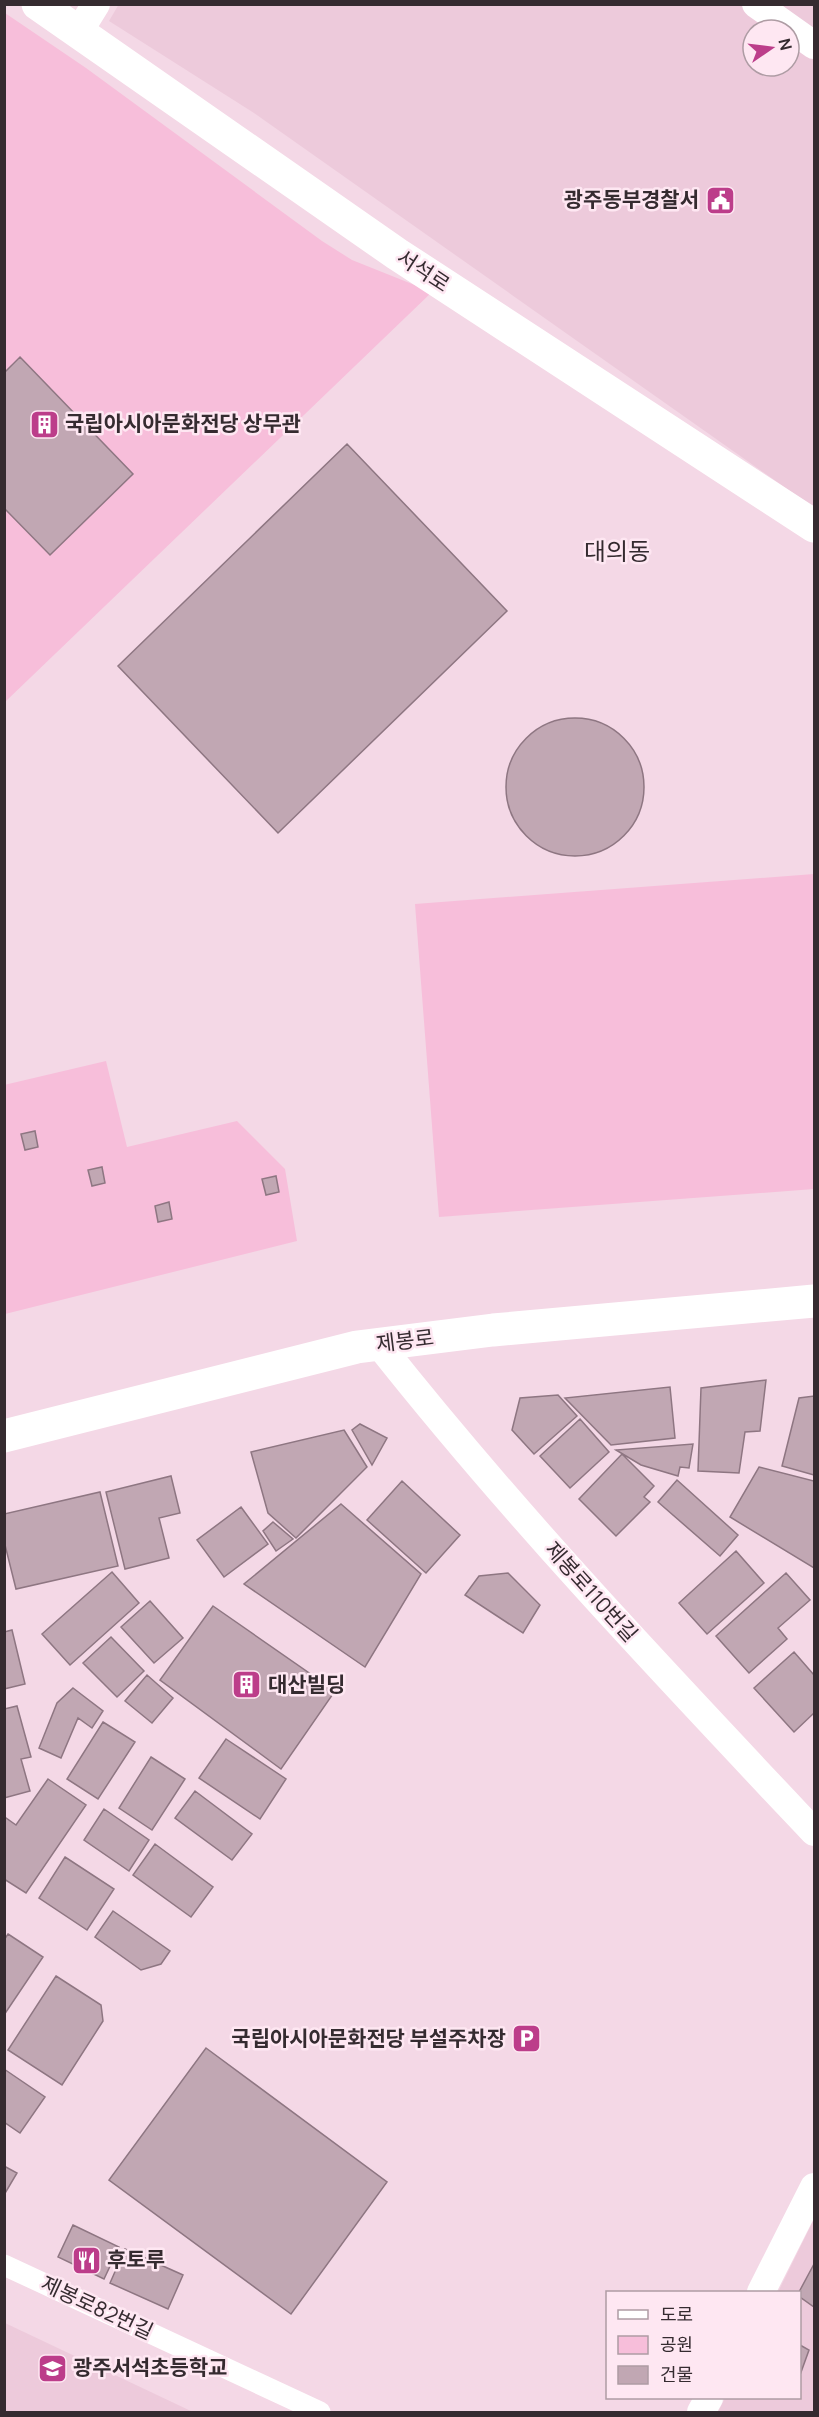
<svg xmlns="http://www.w3.org/2000/svg" width="819" height="2417" font-family="Manrope,'Noto Sans KR',sans-serif">
  <style>
    .built { fill: #edcadb; fill-rule: evenodd }
    .green { fill: #f7beda }
    .building { fill: #c1a7b3; stroke: #8e7682; stroke-width: 1.5 }
    .lines { fill: none; stroke-linecap: round; stroke-linejoin: round }
    .pedestrian { stroke: #fff; stroke-width: 21 }
    .minor { stroke: #fff; stroke-width: 28 }
    .tertiary { stroke: #fff; stroke-width: 33 }
    .labels { text-anchor: middle; stroke-width: 5; stroke-linejoin: round; paint-order: stroke }
    .poi-label { font-size: 21px; font-weight: bold; fill: #352b30; stroke: #fee7f2; text-anchor: start }
    .street-label { font-size: 21px; fill: #352b30; stroke: #fee7f2 }
    .quarter-label { font-size: 24px; fill: #352b30; stroke: #fee7f2 }
  </style>
  <rect width="100%" height="100%" fill="#f4d8e6"/>
  <!-- built -->
  <path class="built" d="M 119,4 L 814,5 L 814,508 L 254,113 L 109,21 ZM 753,30 L 789,30 L 789,66 L 753,66 Z
    M 814,2219 L 814,2412 L 718,2412 L 725,2398 L 800,2398 L 800,2292 L 778,2292 Z
    M 4,2323 L 5,2323 L 193,2412 L 5,2412 Z"/>
  <!-- green -->
  <path class="green" d="M 5,13 L 86,68 L 322,241 L 352,260 L 432,292 L 5,702 Z
    M 814,874 L 814,1189 L 439,1217 L 415,904 Z
    M 106,1061 L 127,1147 L 237,1121 L 285,1169 L 297,1241 L 5,1314 L 4,1085 Z"/>
  <!-- building -->
  <path class="building" d="M 20,357 L 133,474 L 50,555 L 4,508 L 4,373 Z
    M 347,444 L 507,611 L 278,833 L 118,666 Z
    M506 787a69 69 0 1 1 138 0a69 69 0 1 1-138 0Z
    M 35,1131 L 38,1147 L 25,1150 L 21,1134 Z
    M 102,1167 L 105,1183 L 92,1186 L 88,1170 Z
    M 276,1176 L 279,1192 L 266,1195 L 262,1179 Z
    M 169,1202 L 172,1219 L 158,1222 L 155,1206 Z
    M 766,1380 L 760,1431 L 745,1432 L 739,1473 L 698,1471 L 701,1388 Z
    M 670,1387 L 675,1438 L 611,1445 L 565,1398 Z
    M 558,1395 L 577,1416 L 534,1454 L 512,1430 L 520,1398 Z
    M 814,1396 L 814,1475 L 782,1466 L 799,1398 Z
    M 580,1419 L 609,1452 L 570,1488 L 540,1456 Z
    M 360,1424 L 387,1438 L 372,1465 L 352,1430 Z
    M 344,1430 L 367,1467 L 296,1538 L 268,1513 L 251,1452 Z
    M 693,1444 L 689,1468 L 680,1467 L 678,1476 L 641,1465 L 616,1450 Z
    M 622,1454 L 654,1486 L 644,1497 L 650,1502 L 616,1536 L 579,1499 Z
    M 759,1467 L 814,1481 L 814,1568 L 730,1517 Z
    M 171,1476 L 180,1513 L 159,1518 L 169,1558 L 125,1569 L 106,1492 Z
    M 677,1480 L 738,1535 L 720,1556 L 658,1502 Z
    M 402,1481 L 460,1535 L 426,1573 L 367,1520 Z
    M 100,1492 L 118,1566 L 16,1589 L 4,1541 L 4,1514 Z
    M 341,1504 L 421,1574 L 365,1667 L 244,1584 Z
    M 241,1507 L 268,1544 L 224,1577 L 197,1540 Z
    M 273,1522 L 293,1539 L 276,1551 L 263,1531 Z
    M 736,1551 L 764,1583 L 707,1634 L 679,1603 Z
    M 112,1572 L 139,1603 L 70,1665 L 42,1634 Z
    M 508,1573 L 540,1605 L 523,1633 L 465,1595 L 479,1576 Z
    M 786,1573 L 810,1600 L 778,1628 L 787,1639 L 749,1673 L 716,1636 Z
    M 150,1601 L 183,1638 L 154,1663 L 121,1627 Z
    M 213,1606 L 335,1691 L 281,1769 L 160,1680 Z
    M 12,1630 L 25,1684 L 4,1689 L 4,1632 Z
    M 111,1637 L 144,1671 L 117,1697 L 83,1663 Z
    M 794,1652 L 814,1675 L 814,1713 L 794,1732 L 754,1688 Z
    M 147,1675 L 173,1698 L 152,1723 L 125,1701 Z
    M 73,1688 L 103,1711 L 92,1728 L 78,1718 L 61,1758 L 39,1748 L 57,1703 Z
    M 17,1706 L 31,1757 L 21,1759 L 30,1791 L 4,1798 L 4,1709 Z
    M 103,1722 L 135,1742 L 98,1799 L 67,1779 Z
    M 226,1739 L 286,1779 L 260,1819 L 199,1778 Z
    M 151,1757 L 185,1779 L 152,1830 L 119,1808 Z
    M 48,1779 L 86,1805 L 26,1893 L 4,1879 L 4,1820 L 6,1818 L 16,1825 Z
    M 195,1791 L 252,1834 L 232,1860 L 175,1818 Z
    M 104,1809 L 149,1840 L 129,1871 L 84,1840 Z
    M 155,1844 L 213,1887 L 191,1917 L 133,1875 Z
    M 65,1857 L 114,1889 L 87,1930 L 39,1898 Z
    M 113,1911 L 170,1951 L 161,1964 L 141,1970 L 95,1937 Z
    M 8,1934 L 43,1957 L 4,2015 L 4,1940 Z
    M 56,1976 L 101,2005 L 103,2021 L 62,2085 L 8,2050 Z
    M 206,2048 L 387,2182 L 291,2314 L 109,2180 Z
    M 4,2069 L 45,2097 L 20,2133 L 4,2122 Z
    M 4,2166 L 17,2173 L 4,2195 Z
    M 73,2225 L 119,2247 L 104,2279 L 58,2257 Z
    M 125,2249 L 183,2275 L 168,2309 L 110,2283 Z
    M 814,2264 L 814,2307 L 800,2297 L 799,2292 Z
    M 800,2345 L 809,2350 L 800,2375 Z"/>
  <g class="lines">
    <!-- pedestrian -->
    <path class="pedestrian" d="M 4,2265 L 320,2412"/>
    <!-- minor -->
    <path class="minor" d="M 756,4 L 814,45
      M 78,33 L 96,4
      M 378,1343 C 514,1515 664,1673 814,1832
      M 761,2292 L 814,2187
      M 701,2412 L 709,2398"/>
    <!-- tertiary -->
    <path class="tertiary" d="M 38,4 L 397,254 L 814,526
      M 4,1436 L 357,1347 L 493,1330 L 814,1301"/>
  </g>
  <!-- icons -->
  <defs>
    <symbol id="civic-square" viewBox="-11 -11 22 22"><rect x="-9" y="-9" width="18" height="18" rx="4" fill="#bc3d8a" stroke="#fee7f2"/><path d="M-.6-6.5H3V-4.5H.6V-3L4-1V1h2V6H-6V1h2V-1L-.6-3ZM-1.2 2.5V6h2.4V2.5Z" fill="#fff"/></symbol>
    <symbol id="building-square" viewBox="-11 -11 22 22"><rect x="-9" y="-9" width="18" height="18" rx="4" fill="#bc3d8a" stroke="#fee7f2"/><path d="M-4-6H4V6H1V3H-1V6H-4ZM-2.5-4.3h1.7v1.8h-1.7ZM.8-4.3h1.7v1.8H.8ZM-2.5-1h1.7V.8h-1.7ZM.8-1h1.7V.8H.8Z" fill="#fff"/></symbol>
    <symbol id="parking-square" viewBox="-11 -11 22 22"><rect x="-9" y="-9" width="18" height="18" rx="4" fill="#bc3d8a" stroke="#fee7f2"/><path d="M-3.5-5.5H1a3.5 3.5 0 0 1 0 7H-1V5.5H-3.5ZM-1-3.4V-.6H.8a1.4 1.4 0 0 0 0-2.8Z" fill="#fff"/></symbol>
    <symbol id="restaurant-square" viewBox="-11 -11 22 22"><rect x="-9" y="-9" width="18" height="18" rx="4" fill="#bc3d8a" stroke="#fee7f2"/><path d="M-5-6h1v4h1v-4h1v4h1v-4h1v5L-1.5 .5V6h-2V.5L-5-1ZM5-6V6H3V1.5H1.5Q1.5-4 5-6Z" fill="#fff"/></symbol>
    <symbol id="school-square" viewBox="-11 -11 22 22"><rect x="-9" y="-9" width="18" height="18" rx="4" fill="#bc3d8a" stroke="#fee7f2"/><path d="M0-5L7-2L0 1L-7-2ZM-4 1L0 2.5L4 1V4Q0 6-4 4Z" fill="#fff"/></symbol>
  </defs>
  <g fill-rule="evenodd">
    <use href="#civic-square" x="704" y="184" width="33" height="33"/>
    <use href="#building-square" x="28" y="408" width="33" height="33"/>
    <use href="#building-square" x="230" y="1668" width="33" height="33"/>
    <use href="#parking-square" x="510" y="2022" width="33" height="33"/>
    <use href="#restaurant-square" x="70" y="2244" width="33" height="33"/>
    <use href="#school-square" x="36" y="2352" width="33" height="33"/>
  </g>
  <g class="labels">
    <!-- poi labels -->
    <g class="poi-label">
      <text x="699" y="207" text-anchor="end">광주동부경찰서</text>
      <text x="65" y="431">국립아시아문화전당 상무관</text>
      <text x="268" y="1692">대산빌딩</text>
      <text x="506" y="2046" text-anchor="end">국립아시아문화전당 부설주차장</text>
      <text x="107" y="2267">후토루</text>
      <text x="73" y="2375">광주서석초등학교</text>
    </g>
    <!-- street labels -->
    <g class="street-label">
      <text transform="translate(423 271) rotate(33)" y="7">서석로</text>
      <text transform="translate(405 1341) rotate(-7)" y="7">제봉로</text>
      <text transform="translate(591 1592) rotate(48)" y="7">제봉로110번길</text>
      <text transform="translate(97 2308) rotate(25)" y="7">제봉로82번길</text>
    </g>
    <!-- quarter labels -->
    <g class="quarter-label">
      <text x="617" y="560">대의동</text>
    </g>
  </g>
  <!-- border -->
  <rect width="819" height="2417" fill="none" stroke="#352b30" stroke-width="12"/>
  <!-- legend -->
  <rect x="606" y="2291" width="195" height="108" fill="#fee7f2" stroke="#ae9ca4" stroke-width="1.5"/>
  <rect x="618" y="2310" width="30" height="9" fill="#ffffff" stroke="#ae9ca4" stroke-width="1.5"/>
  <text x="660" y="2321" font-size="18" fill="#352b30">도로</text>
  <rect x="618" y="2336" width="30" height="18" fill="#f7beda" stroke="#ae9ca4" stroke-width="1.5"/>
  <text x="660" y="2351" font-size="18" fill="#352b30">공원</text>
  <rect x="618" y="2366" width="30" height="18" fill="#c1a7b3" stroke="#ae9ca4" stroke-width="1.5"/>
  <text x="660" y="2381" font-size="18" fill="#352b30">건물</text>
  <!-- north arrow -->
  <g transform="translate(771 48) rotate(76)"><circle r="28" fill="#fee7f2" stroke="#ae9ca4" stroke-width="1.5"/>
  <path d="M0-4.5L10 22L0 15L-10 22Z" fill="#bc3d8a"/>
  <text y="-9" font-size="16" font-weight="bold" text-anchor="middle" fill="#352b30">N</text>
  </g>
</svg>
